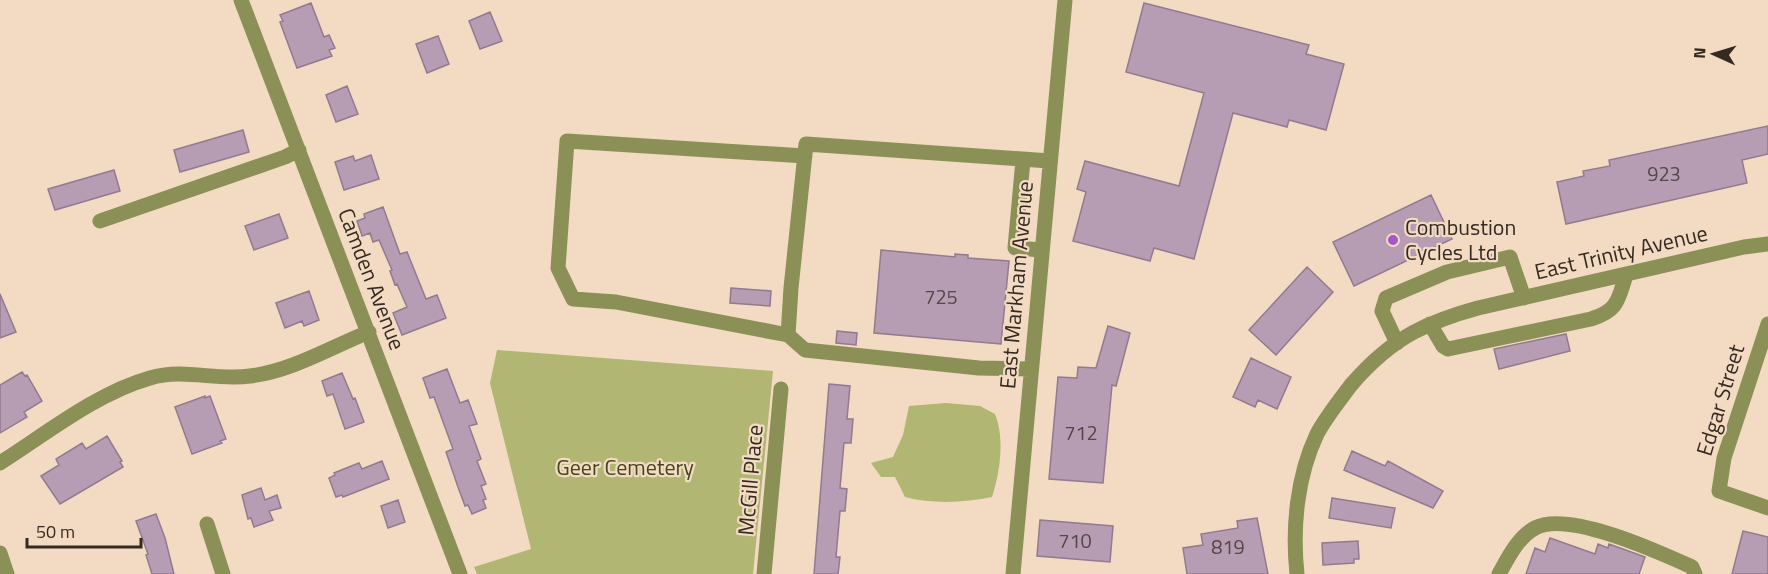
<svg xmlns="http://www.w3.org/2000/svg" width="1768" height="574" font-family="'Titillium Web',sans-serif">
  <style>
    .green { fill: #b1b773 }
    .building { fill: #b69db3; stroke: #927a90; stroke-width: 1.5 }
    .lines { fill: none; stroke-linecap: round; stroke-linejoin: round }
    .minor { stroke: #8b9156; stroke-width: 15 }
    .poi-dot { fill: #a457c9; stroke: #f3dac2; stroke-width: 2 }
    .labels { text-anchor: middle; stroke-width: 4.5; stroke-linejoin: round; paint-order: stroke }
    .number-label { font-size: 20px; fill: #544746 }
    .poi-label { font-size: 22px; fill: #342a21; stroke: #f3dac2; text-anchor: start }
    .street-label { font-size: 22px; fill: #342a21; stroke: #f3dac2 }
    .park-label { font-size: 22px; fill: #43461d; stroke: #f3dac2 }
  </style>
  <rect width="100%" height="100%" fill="#f3dac2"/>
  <!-- green -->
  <path class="green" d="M 497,350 L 773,371 L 753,574 L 477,574 L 474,567 L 531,549 L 490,383 Z
    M 946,403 L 980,406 L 995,414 C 1005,439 1000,472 992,497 C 965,503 931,504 905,497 L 895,477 L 881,477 L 871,463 L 893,457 L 903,435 L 909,406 Z"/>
  <!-- building -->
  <path class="building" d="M 311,3 L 324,37 L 329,35 L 335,48 L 329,50 L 332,56 L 297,68 L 280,22 L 283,21 L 280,15 Z
    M 1144,3 L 1309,45 L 1306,54 L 1344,64 L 1326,130 L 1289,120 L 1287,127 L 1233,113 L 1194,259 L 1154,248 L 1150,261 L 1073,241 L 1086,192 L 1077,189 L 1085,161 L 1179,186 L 1204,93 L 1126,72 Z
    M 490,12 L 502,41 L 480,49 L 469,21 Z
    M 438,36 L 449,64 L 427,73 L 416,44 Z
    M 347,86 L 358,114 L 336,122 L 326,95 Z
    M 1768,126 L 1768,154 L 1742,160 L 1747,183 L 1566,224 L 1557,182 L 1584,176 L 1583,171 L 1610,166 L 1609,160 Z
    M 243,130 L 249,152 L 180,172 L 174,150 Z
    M 371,155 L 379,179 L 344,190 L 335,162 L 353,156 L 355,161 Z
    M 114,170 L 120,191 L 55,210 L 48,189 Z
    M 1431,195 L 1452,239 L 1354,286 L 1333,242 Z
    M 383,207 L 400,254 L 407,252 L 426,299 L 437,295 L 446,318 L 402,335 L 393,313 L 407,307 L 397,284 L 395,285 L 390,271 L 392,270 L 379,240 L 373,242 L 370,233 L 362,236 L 357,221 L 365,218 L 364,214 Z
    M 279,214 L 288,238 L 254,250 L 245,226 Z
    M 881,250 L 955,257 L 955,254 L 968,255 L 968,258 L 1009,261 L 1001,344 L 874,333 Z
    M 1307,267 L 1333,292 L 1276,355 L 1249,330 Z
    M 731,288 L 771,291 L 770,306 L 730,303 Z
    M 309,291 L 319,320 L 304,326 L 302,321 L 285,328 L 276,303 Z
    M 0,294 L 16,332 L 0,338 Z
    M 1108,326 L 1130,333 L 1116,386 L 1112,385 L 1103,483 L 1049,479 L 1058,377 L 1077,378 L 1078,367 L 1096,368 Z
    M 837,331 L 857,333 L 856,345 L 836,343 Z
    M 1566,334 L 1570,351 L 1499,369 L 1494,349 Z
    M 1251,358 L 1291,377 L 1277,409 L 1258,400 L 1255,407 L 1233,397 Z
    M 447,369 L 460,403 L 468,400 L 477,424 L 469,426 L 481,459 L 477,461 L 486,484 L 481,486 L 486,499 L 483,500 L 486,508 L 472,514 L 468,505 L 465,506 L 458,487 L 446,452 L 453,449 L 434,397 L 430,398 L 423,378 Z
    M 22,372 L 25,376 L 27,375 L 42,401 L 24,412 L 27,417 L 0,433 L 0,385 Z
    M 342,373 L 353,399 L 355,398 L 364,422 L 345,429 L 333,394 L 327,396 L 322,381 Z
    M 829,384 L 850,386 L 847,419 L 853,419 L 851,443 L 844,443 L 840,488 L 847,489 L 845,511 L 840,511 L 836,557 L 840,557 L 838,574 L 814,574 Z
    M 205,396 L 205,398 L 210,396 L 226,439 L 220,441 L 222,443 L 192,454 L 175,407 Z
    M 107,436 L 122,461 L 120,462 L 123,467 L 60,504 L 41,476 L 59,465 L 56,459 L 82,443 L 86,449 Z
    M 1352,451 L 1385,466 L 1388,461 L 1443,491 L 1433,508 L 1344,470 Z
    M 382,461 L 389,479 L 343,497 L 342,495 L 336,497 L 329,478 L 335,475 L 334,473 L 359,463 L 362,469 Z
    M 261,488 L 265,500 L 277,495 L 281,508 L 269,511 L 273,520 L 254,527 L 251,518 L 248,519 L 242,495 Z
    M 1332,498 L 1395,508 L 1391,528 L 1329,518 Z
    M 398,500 L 405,522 L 388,528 L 381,506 Z
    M 156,514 L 165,538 L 174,574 L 152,574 L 146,555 L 148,554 L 136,521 Z
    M 1257,518 L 1268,574 L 1187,574 L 1183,548 L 1203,545 L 1201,534 L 1238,528 L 1237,521 Z
    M 1040,520 L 1113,526 L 1110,562 L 1037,556 Z
    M 1743,531 L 1768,537 L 1768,574 L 1732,574 Z
    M 1550,538 L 1595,554 L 1598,544 L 1608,548 L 1609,544 L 1645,557 L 1639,574 L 1526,574 L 1535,548 L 1545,552 Z
    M 1358,541 L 1359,559 L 1354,559 L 1354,563 L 1323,565 L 1322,543 Z"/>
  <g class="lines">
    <!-- minor -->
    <path class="minor" d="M 241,0 L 460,574
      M 1023,160 L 1015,248 L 1042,250
      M 100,221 L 285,157 L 299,150
      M 1430,324 L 1443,346 L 1448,349 L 1591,319 C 1618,311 1618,300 1626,275
      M 1768,324 L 1724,458 L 1719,491 L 1768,508
      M 788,335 L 616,302 L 573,299 L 558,268 L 567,141 L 805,156
      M 1397,343 L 1382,311 L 1386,298 L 1447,272 L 1510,257 L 1524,298
      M 1031,369 L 979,368 L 805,350 L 788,335 L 791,288 L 806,144 L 1050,161
      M 0,463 C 47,433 97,393 150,378 C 184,368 216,381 250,376 C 292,371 331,347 369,332
      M 207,524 L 223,574
      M 0,553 L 7,574
      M 764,574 L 781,389
      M 1013,574 L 1065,0
      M 1297,574 C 1292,528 1297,476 1317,434 C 1326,417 1339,401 1351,385 C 1369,364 1390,345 1414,332 C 1435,321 1456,314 1478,308 L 1744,247 L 1768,244
      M 1499,574 C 1508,558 1518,537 1535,528 C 1568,510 1659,552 1692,567 L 1695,574"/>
  </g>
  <!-- markers -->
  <circle class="poi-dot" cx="1393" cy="240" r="6"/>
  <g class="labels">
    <!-- number labels -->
    <g class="number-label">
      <text x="1664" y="181">923</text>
      <text x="941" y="304">725</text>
      <text x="1081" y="440">712</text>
      <text x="1075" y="548">710</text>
      <text x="1228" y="554">819</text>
    </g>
    <!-- poi labels -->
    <g class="poi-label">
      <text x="1405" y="235">Combustion<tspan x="1405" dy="25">Cycles Ltd</tspan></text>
    </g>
    <!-- street labels -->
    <g class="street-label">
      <text transform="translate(1621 252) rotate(-13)" y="8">East Trinity Avenue</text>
      <text transform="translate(372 279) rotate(69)" y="8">Camden Avenue</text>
      <text transform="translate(1016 285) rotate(-85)" y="8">East Markham Avenue</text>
      <text transform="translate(1720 400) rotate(-73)" y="8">Edgar Street</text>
      <text transform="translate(750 480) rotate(-85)" y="8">McGill Place</text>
    </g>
    <!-- park labels -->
    <g class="park-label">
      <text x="625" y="475">Geer Cemetery</text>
    </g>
  </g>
  <!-- north arrow -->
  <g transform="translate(1714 54) rotate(274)" stroke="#f3dac2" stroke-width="4.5" paint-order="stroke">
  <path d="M0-4.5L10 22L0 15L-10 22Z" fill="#342a21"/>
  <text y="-9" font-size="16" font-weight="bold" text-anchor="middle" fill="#342a21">N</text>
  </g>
  <!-- scale -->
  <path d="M27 538v9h114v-9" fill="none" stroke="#342a21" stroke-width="3"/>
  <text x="36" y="538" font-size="18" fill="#342a21" stroke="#f3dac2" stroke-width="4.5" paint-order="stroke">50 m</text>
</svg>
